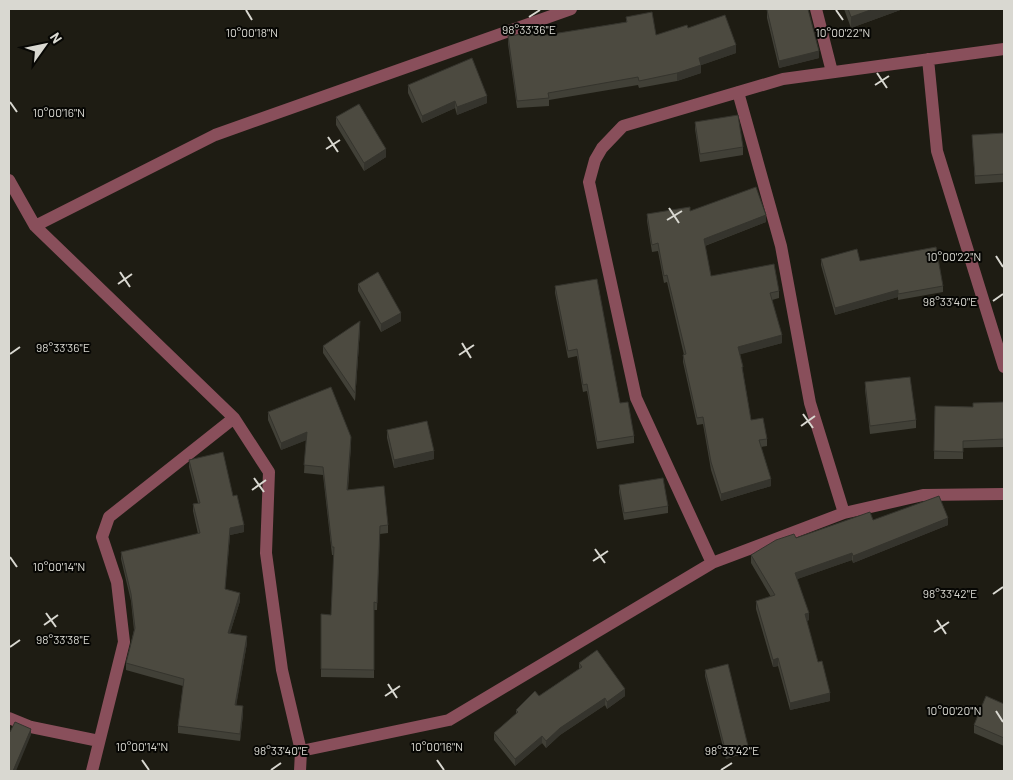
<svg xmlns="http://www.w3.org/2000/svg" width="1013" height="780" font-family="Barlow,sans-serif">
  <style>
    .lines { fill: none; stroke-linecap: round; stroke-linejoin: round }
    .street { stroke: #894f5b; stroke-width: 12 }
    .wall { fill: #414037 }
    .shaded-wall { fill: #35342d }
    .building { fill: #4c4a40; stroke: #35342d }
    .ticks { fill: none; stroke: #d9d8d1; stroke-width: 2 }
    .ticks-label { font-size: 12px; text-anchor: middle; fill: #d9d8d1; stroke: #070704; stroke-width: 4; stroke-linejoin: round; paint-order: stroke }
  </style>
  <rect width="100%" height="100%" fill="#1e1c13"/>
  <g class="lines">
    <!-- street -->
    <path class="street" d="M 816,9 L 832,72
      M 928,59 L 937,151 L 1004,367
      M 738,92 L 781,246 L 810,403 L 844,513
      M 9,180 L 35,226 L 234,418 L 269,472 L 266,553 L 282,670 L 301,751 L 300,771
      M 35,226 L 215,135 L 571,9
      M 712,563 L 636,398 L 589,182 L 595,160 L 602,148 L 623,126 L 783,79 L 1004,49
      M 9,718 L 31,727 L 99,741
      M 301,751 L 449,720 L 712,563 L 844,513 L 923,495 L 1004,494
      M 92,771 L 124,642 L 117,582 L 102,537 L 109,517 L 234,418"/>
  </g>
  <!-- wall -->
  <path class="wall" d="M 844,9 L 903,9 L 851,28 Z
    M 767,10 L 819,58 L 779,68 L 767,18 Z
    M 626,17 L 656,35 L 688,28 L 736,53 L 701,65 L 701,73 L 677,81 L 639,88 L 638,85 L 549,100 L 549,106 L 517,108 L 508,44 L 508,36 L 540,36 L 626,22 Z
    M 408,85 L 487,103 L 457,115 L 455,108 L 422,123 L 408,93 Z
    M 336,117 L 386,157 L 364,171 L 336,125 Z
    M 695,122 L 743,147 L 743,155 L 700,162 L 695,129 Z
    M 1004,133 L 1004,182 L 975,184 L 972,135 Z
    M 690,211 L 766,222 L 705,246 L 711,276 L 779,291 L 779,298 L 772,300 L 782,343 L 740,354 L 751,420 L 767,439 L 767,446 L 761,447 L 771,486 L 721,501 L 711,470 L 703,424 L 697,425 L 683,362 L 683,355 L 684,355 L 667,282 L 664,283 L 658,251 L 652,252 L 647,221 L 647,214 Z
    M 821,259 L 860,261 L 943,286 L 943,292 L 898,300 L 898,297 L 835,315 L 821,265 Z
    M 358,284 L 401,321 L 381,332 L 358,291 Z
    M 555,286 L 620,403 L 634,436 L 634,443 L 597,449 L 587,391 L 583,392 L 577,356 L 568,358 L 555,293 Z
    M 360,329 L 355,401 L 323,353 L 323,346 Z
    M 865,382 L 916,420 L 916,428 L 870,434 L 865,390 Z
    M 1004,402 L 1004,447 L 963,448 L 963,459 L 934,459 L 935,406 L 973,407 Z
    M 268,412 L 351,445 L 348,490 L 388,525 L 388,533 L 380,534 L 377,610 L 374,610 L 374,678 L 321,677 L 321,614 L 331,615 L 334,555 L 332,555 L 323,475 L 304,473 L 306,440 L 281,450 L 268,420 Z
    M 387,430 L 434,459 L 394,468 L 387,438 Z
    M 189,460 L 233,496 L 244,532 L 230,535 L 225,589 L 240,601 L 230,633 L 247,643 L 236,705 L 243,714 L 240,741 L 178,733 L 178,726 L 183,686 L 126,670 L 126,663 L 134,630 L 131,601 L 121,559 L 121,552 L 198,534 L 193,511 L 193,504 L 198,503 L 189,467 Z
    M 619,485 L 668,506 L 668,513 L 624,520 L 619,492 Z
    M 873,520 L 948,525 L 853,563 L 852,560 L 797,579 L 809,620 L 806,621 L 818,662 L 830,701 L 790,710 L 778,666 L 773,667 L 756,609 L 756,601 L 771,597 L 751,563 L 751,555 L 796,538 Z
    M 579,663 L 625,696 L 607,709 L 605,705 L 560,735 L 546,748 L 542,743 L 515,766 L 494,740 L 494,733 L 516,714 L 516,710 L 539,696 L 579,669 Z
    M 705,670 L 748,752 L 726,759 L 705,676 Z
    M 1004,704 L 1004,746 L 974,733 L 974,725 Z"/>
  <!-- shaded-wall -->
  <path class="shaded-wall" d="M 873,9 L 903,9 L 851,28 L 851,17 Z
    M 736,45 L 736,53 L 699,66 L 699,58 Z
    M 819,51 L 819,58 L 779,68 L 779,61 Z
    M 701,65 L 701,73 L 677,81 L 677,73 Z
    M 487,96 L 487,103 L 457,115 L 457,107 Z
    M 455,101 L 455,108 L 422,123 L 422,116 Z
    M 386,149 L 386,157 L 364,171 L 364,163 Z
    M 766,215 L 766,222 L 704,246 L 704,239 Z
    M 898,290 L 898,297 L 835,315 L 835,308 Z
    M 401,313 L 401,321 L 381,332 L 381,324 Z
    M 360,321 L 360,329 L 355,401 L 355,393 Z
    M 782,335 L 782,343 L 738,355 L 738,347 Z
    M 307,432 L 307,440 L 281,450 L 281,443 Z
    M 351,437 L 351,445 L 347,497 L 347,490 Z
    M 434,451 L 434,459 L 394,468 L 394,460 Z
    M 771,479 L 771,486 L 721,501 L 721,494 Z
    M 948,518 L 948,525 L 853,563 L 853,556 Z
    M 244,525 L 244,532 L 230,535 L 225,596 L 230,528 Z
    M 852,553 L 852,560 L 795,580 L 795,573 Z
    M 240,593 L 240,601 L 228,640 L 228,633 Z
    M 809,613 L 809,620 L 805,622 L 805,614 Z
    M 247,636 L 247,643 L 235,713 L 235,705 Z
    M 778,658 L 778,666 L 773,667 L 773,660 Z
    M 625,689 L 625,696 L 607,709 L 607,702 Z
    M 830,693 L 830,701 L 790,710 L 790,703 Z
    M 605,698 L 605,705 L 560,735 L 546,748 L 546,741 L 560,728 Z
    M 243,706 L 243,714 L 240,741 L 240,734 Z
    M 31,729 L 31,735 L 16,771 L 13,771 Z
    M 542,736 L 542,743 L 515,766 L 515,759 Z
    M 748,746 L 748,752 L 726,759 L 726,753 Z"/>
  <!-- building -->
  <path class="building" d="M 771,9 L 808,9 L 819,51 L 779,61 L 767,10 Z
    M 848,9 L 873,9 L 851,17 Z
    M 652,12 L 656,35 L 687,25 L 688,28 L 725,15 L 736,45 L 699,58 L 701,65 L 677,73 L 639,81 L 638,77 L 548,93 L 549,98 L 517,101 L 508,36 L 540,32 L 540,36 L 627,22 L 626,17 Z
    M 472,58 L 487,96 L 457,107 L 455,101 L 422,116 L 408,85 Z
    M 359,104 L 386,149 L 364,163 L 336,117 Z
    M 738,115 L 743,147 L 700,154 L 695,122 Z
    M 1004,133 L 1004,174 L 975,176 L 972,135 Z
    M 756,187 L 766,215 L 704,239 L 711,276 L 774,264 L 779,291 L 770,293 L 782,335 L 738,347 L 743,367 L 742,367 L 751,420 L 763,418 L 767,439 L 759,440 L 771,479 L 721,494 L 711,462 L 703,417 L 697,418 L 683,355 L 686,354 L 667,275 L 664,276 L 658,243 L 652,245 L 647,214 L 690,207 L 690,211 Z
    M 936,247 L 943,286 L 898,294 L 898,290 L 835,308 L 821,259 L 857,249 L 860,261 Z
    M 378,272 L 401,313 L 381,324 L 358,284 Z
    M 597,279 L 620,403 L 628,402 L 634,436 L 597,442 L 587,384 L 583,385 L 577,349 L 568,351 L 555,286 Z
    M 360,321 L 355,393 L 323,346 Z
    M 910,377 L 916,420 L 870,426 L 865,382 Z
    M 331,387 L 351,437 L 347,490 L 384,486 L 388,525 L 380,526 L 377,603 L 374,602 L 374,670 L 321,669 L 321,614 L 331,615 L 334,547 L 332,547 L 323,467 L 304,465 L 307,432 L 281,443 L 268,412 Z
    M 1004,402 L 1004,439 L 963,441 L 963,452 L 934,451 L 935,406 L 973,407 L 973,403 Z
    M 427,421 L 434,451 L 394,460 L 387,430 Z
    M 223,452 L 233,496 L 237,495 L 244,525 L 230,528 L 225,589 L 240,593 L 228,633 L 247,636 L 235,705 L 243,706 L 240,734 L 178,726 L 184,679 L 126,663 L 135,628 L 131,594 L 121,552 L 200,533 L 193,504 L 200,503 L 189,460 Z
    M 663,478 L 668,506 L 624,513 L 619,485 Z
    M 939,496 L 948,518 L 853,556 L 852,553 L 795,573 L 809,613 L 805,614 L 818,662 L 822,661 L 830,693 L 790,703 L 778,658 L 773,660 L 756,601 L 775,595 L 751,555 L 776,540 L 794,534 L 796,538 L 870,512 L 873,520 Z
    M 597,650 L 625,689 L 607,702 L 605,698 L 560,728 L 546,741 L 542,736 L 515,759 L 494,733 L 518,712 L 516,710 L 535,691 L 539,696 L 582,667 L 579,663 Z
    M 728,664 L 748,746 L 726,753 L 705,670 Z
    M 986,696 L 1004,704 L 1004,738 L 974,725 Z
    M 15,722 L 31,729 L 13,771 L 9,771 L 9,732 L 10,732 Z"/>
  <!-- ticks -->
  <path class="ticks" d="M 246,10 L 252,20M 836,10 L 843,20M 529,17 L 540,10M 877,73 L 887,88M 875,85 L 889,76M 10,102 L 17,112M 328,137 L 338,152M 326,149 L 340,140M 669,208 L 679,223M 667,220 L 682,211M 996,256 L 1003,267M 120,272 L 130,287M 118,284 L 132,274M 993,301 L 1003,294M 462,343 L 471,358M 10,354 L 20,347M 459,355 L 474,345M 803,414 L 813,428M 801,426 L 815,416M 254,478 L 264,492M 252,490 L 266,480M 595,549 L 605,563M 10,557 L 17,567M 593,561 L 608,551M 993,594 L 1003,587M 46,613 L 56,627M 937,620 L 946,634M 44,625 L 58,615M 934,632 L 949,622M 10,647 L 20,640M 388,684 L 397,698M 385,696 L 400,686M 996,711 L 1003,722M 142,760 L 149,770M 437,760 L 444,770M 271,770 L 281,763M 721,770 L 732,763"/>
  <g class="ticks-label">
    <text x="529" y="34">98°33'36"E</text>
    <text x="843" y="37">10°00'22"N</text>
    <text x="252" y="37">10°00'18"N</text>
    <text x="59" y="117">10°00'16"N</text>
    <text x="954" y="261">10°00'22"N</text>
    <text x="950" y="306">98°33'40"E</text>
    <text x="63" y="352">98°33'36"E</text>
    <text x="59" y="571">10°00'14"N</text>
    <text x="950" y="598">98°33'42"E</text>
    <text x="63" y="644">98°33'38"E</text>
    <text x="954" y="715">10°00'20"N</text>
    <text x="142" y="751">10°00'14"N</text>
    <text x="437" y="751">10°00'16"N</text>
    <text x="281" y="755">98°33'40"E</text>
    <text x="732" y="755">98°33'42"E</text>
  </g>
  <!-- border -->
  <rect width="1013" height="780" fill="none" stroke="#d9d8d1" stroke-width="20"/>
  <!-- north arrow -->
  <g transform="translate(45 45) rotate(57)" stroke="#070704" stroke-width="4" paint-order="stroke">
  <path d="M0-4L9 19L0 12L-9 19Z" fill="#d9d8d1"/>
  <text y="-8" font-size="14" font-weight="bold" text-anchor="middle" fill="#d9d8d1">N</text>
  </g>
</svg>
